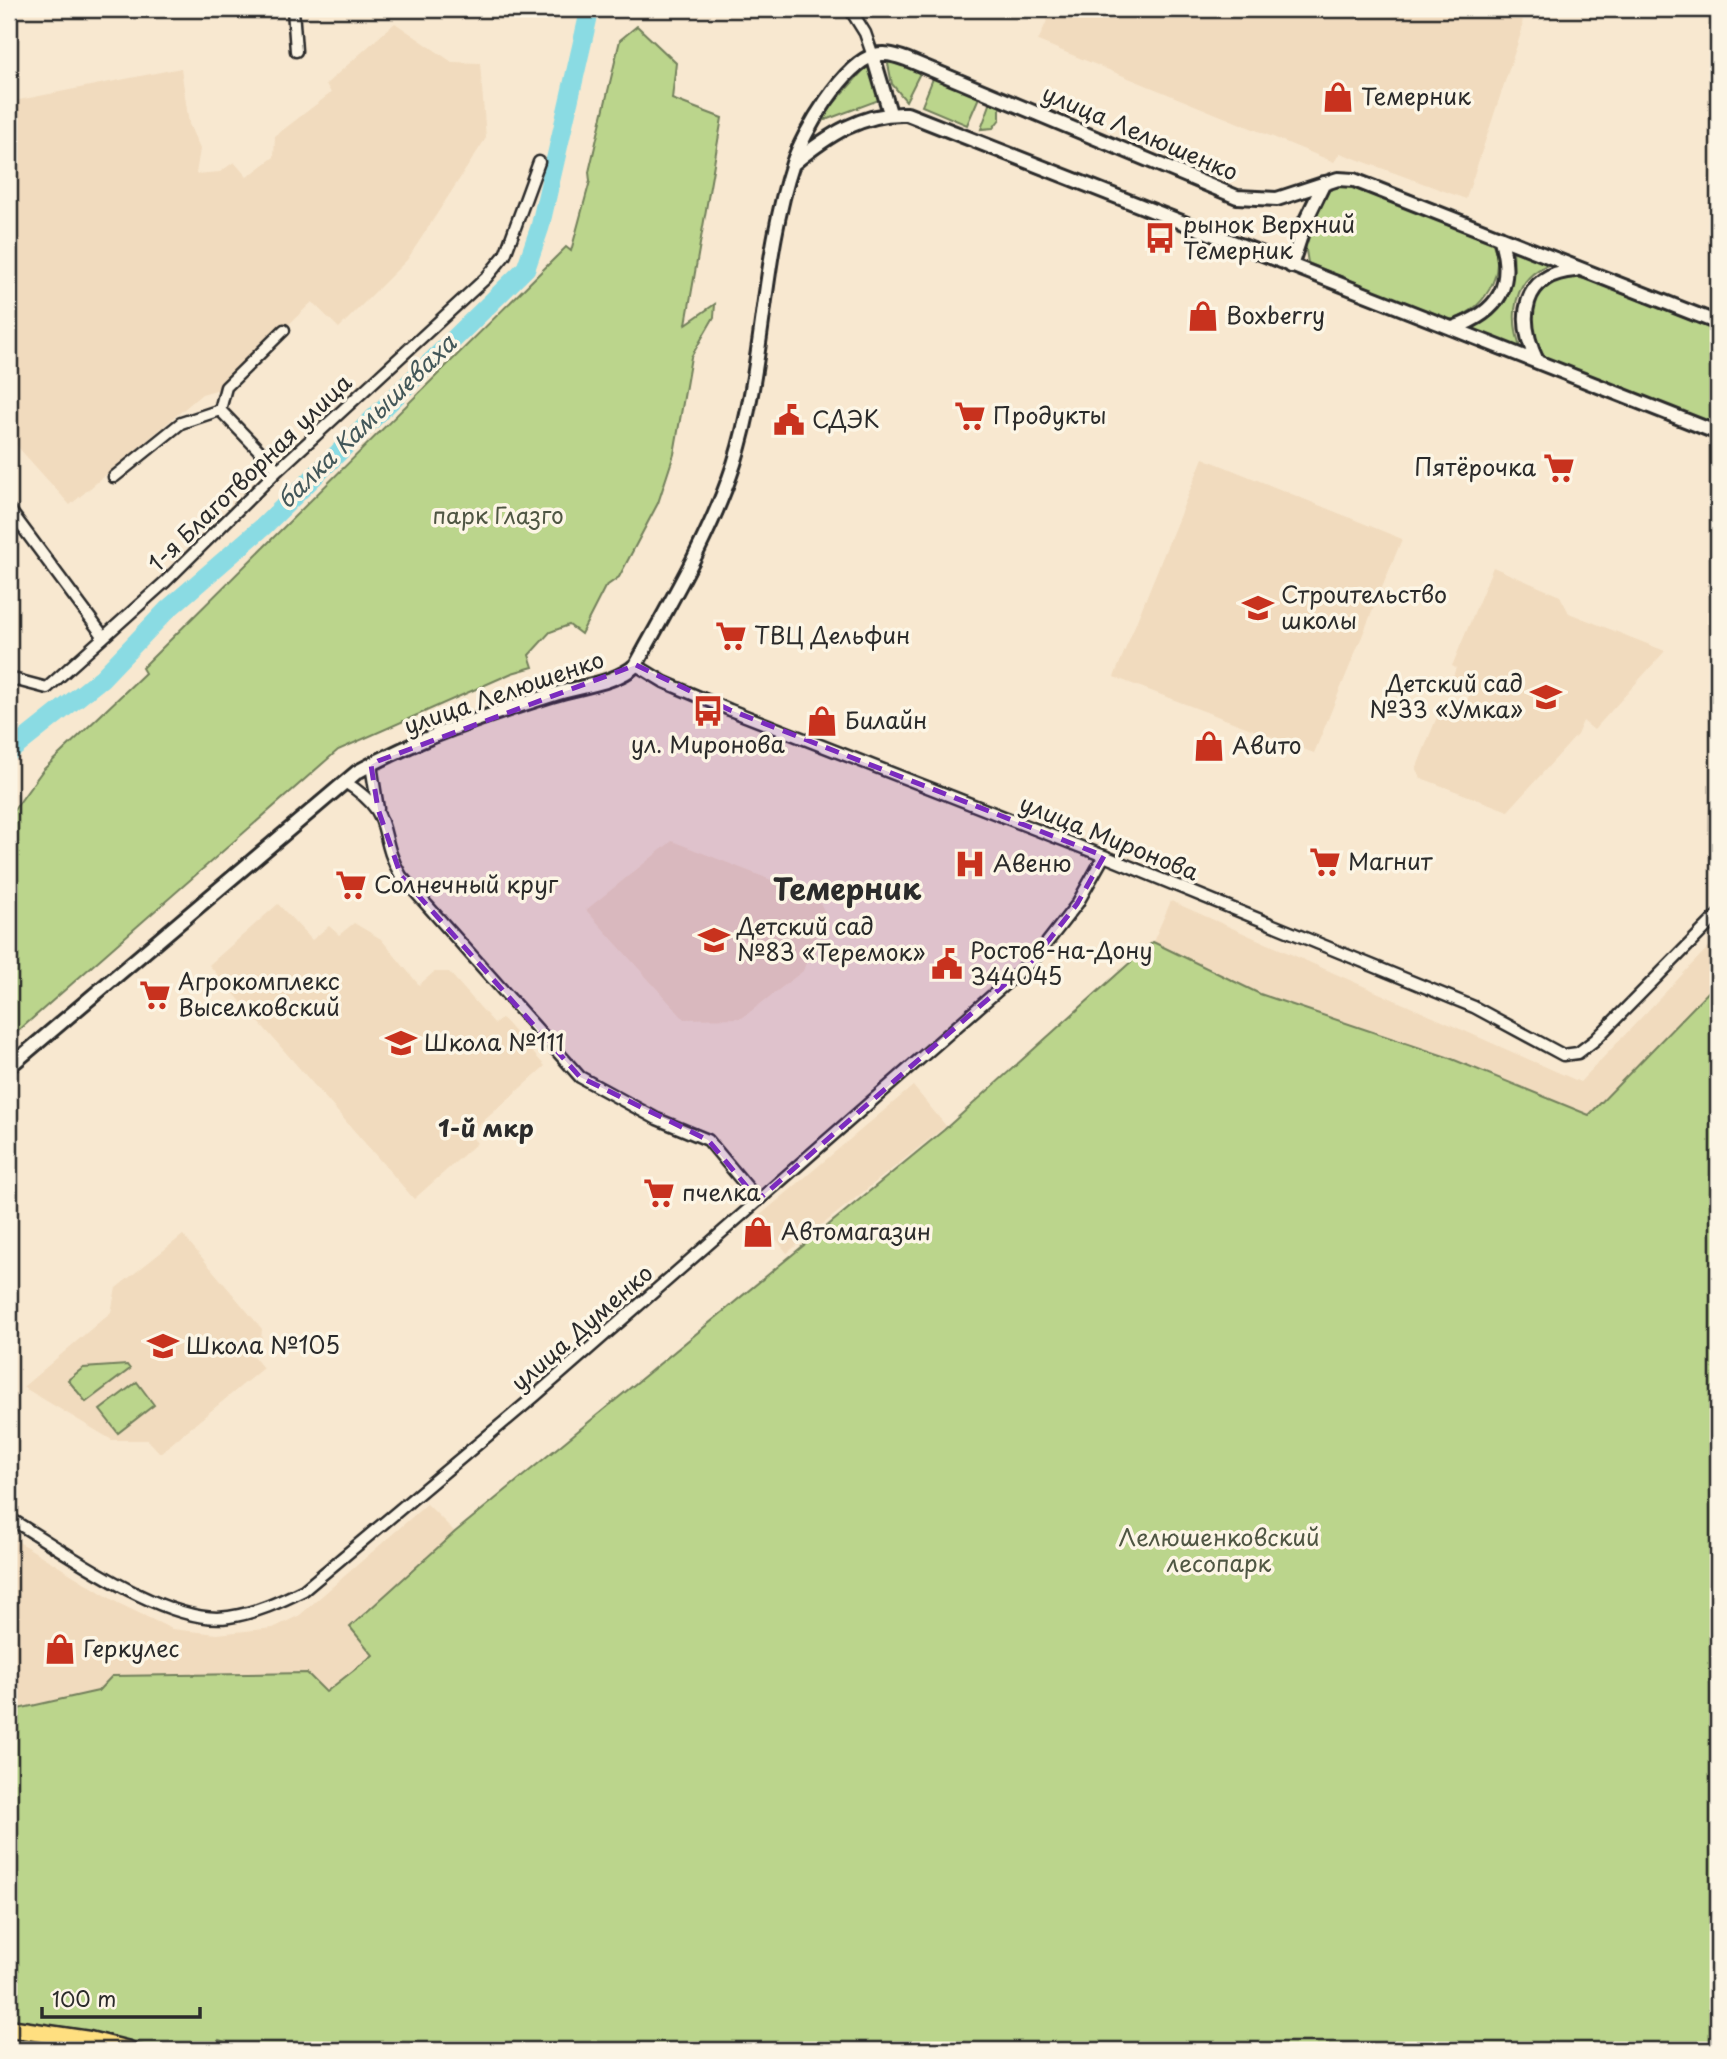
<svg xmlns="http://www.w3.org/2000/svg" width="1727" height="2059" font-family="'Playpen Sans',sans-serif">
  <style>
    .built { fill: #f1dbbe }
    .green { fill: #bbd58c; stroke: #73805c; stroke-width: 2 }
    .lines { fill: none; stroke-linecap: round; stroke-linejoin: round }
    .river { stroke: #8adbe3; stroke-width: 19 }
    .minor-casing { stroke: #2b2b2b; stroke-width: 15 }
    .tertiary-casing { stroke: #2b2b2b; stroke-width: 18 }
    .primary-casing { stroke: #2b2b2b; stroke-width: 21 }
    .minor { stroke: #fcf5e5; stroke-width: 10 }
    .tertiary { stroke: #fcf5e5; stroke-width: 12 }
    .primary { stroke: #ffdf80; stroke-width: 16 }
    .marked { fill: #7b2cbf; fill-opacity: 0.2; stroke: #7b2cbf; stroke-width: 5; stroke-dasharray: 14 9; stroke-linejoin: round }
    .labels { text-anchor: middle; stroke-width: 7; stroke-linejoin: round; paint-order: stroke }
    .poi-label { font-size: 23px; fill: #2b2b2b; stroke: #fcf5e5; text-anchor: start }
    .street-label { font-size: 23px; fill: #2b2b2b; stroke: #fcf5e5 }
    .park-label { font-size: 23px; fill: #4f5643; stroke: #fcf5e5 }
    .water-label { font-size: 24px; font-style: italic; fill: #435759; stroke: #fcf5e5 }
    .neighbourhood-label { font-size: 24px; font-weight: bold; fill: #2b2b2b; stroke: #fcf5e5 }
    .district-label { font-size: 30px; font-weight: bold; fill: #2b2b2b; stroke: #fcf5e5 }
  </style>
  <rect width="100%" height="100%" fill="#f8e8d0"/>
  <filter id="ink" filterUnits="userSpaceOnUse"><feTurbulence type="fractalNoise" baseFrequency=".0143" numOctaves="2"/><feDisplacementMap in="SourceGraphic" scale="14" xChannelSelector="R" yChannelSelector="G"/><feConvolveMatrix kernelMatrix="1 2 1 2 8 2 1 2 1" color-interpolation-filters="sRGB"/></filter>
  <g filter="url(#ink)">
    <!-- built -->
    <path class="built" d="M 1052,9 L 1523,9 L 1522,30 L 1466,199 L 1340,153 L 1334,162 L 1038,41 Z
      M 395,23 L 452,62 L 480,63 L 486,138 L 407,260 L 339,328 L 312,302 L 223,388 L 202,394 L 70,505 L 9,437 L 9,102 L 181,68 L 189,124 L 200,149 L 196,174 L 220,172 L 234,162 L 247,177 L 274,157 L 275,136 L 331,93 L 326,84 Z
      M 1203,458 L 1402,539 L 1314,753 L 1114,677 Z
      M 1493,567 L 1560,596 L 1569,613 L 1665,651 L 1594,730 L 1583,721 L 1577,735 L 1508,811 L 1421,778 L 1416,769 L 1441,707 L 1462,714 L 1472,688 L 1452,679 L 1456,668 L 1452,666 Z
      M 672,841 L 817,898 L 825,912 L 803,971 L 742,1018 L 684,1019 L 586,910 Z
      M 1171,901 L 1580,1082 L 1718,937 L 1718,982 L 1589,1115 L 1447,1057 L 1260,994 L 1153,942 Z
      M 278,904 L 312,940 L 329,926 L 339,935 L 354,923 L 381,939 L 419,985 L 434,972 L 449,972 L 495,1024 L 502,1018 L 545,1066 L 469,1134 L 477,1143 L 414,1199 L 209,965 Z
      M 913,1086 L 946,1126 L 787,1253 L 758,1217 Z
      M 183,1235 L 262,1329 L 261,1341 L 249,1351 L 263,1368 L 160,1453 L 148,1440 L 112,1440 L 23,1387 L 111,1312 L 116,1288 Z
      M 427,1504 L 455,1532 L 350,1626 L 373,1655 L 325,1692 L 307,1673 L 112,1676 L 98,1691 L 9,1711 L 9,1536 L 118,1603 L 172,1629 L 217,1634 L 273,1628 L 300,1615 Z"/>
    <!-- green -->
    <path class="green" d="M 637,26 L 676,63 L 672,99 L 722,118 L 686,324 L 715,304 L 714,317 L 691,357 L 674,454 L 658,503 L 619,577 L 605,587 L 581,634 L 569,625 L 550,632 L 529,655 L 533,667 L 512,673 L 338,750 L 9,1039 L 9,817 L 43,770 L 145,673 L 142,668 L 566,247 L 571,251 L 590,181 L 589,172 L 620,40 Z
      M 887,59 L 921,71 L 906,101 L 892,84 Z
      M 868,65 L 879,100 L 825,120 L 825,113 Z
      M 934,76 L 980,95 L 967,125 L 922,106 Z
      M 992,99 L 1000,107 L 1000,119 L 993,128 L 981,129 Z
      M 1354,184 L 1490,239 C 1511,270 1481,316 1448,320 L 1308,263 L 1305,244 L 1328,189 Z
      M 1513,248 L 1550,264 C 1511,279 1509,318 1522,353 L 1465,329 C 1508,315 1516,291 1513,248 Z
      M 1572,277 L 1586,279 L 1718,331 L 1718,427 L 1548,360 C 1519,332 1528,282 1572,277 Z
      M 1153,942 L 1260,994 L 1447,1057 L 1589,1115 L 1718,982 L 1718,2050 L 251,2050 L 219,2040 L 214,2050 L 161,2050 L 130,2041 L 9,2020 L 9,1711 L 98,1691 L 112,1676 L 307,1673 L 326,1692 L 373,1655 L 350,1627 L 455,1532 L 944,1130 Z
      M 127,1365 L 130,1369 L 86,1402 L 68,1380 L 83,1368 Z
      M 137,1382 L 154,1405 L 118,1433 L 100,1410 Z"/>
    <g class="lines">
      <!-- river -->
      <path class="river" d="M 9,752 L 102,678 L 167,610 L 264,526 L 526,268 L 540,227 L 590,9"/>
      <defs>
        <path id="minor" d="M 293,9 L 296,51
          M 850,9 L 865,33 L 873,56
          M 220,410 L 278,470
          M 114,477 L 181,423 L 220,410 L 226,387 L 284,330
          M 9,509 L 104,637
          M 636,665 L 664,682 L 730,710 L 1104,856 L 1474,1007 L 1563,1055 L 1578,1053 L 1595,1040 L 1718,915
          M 9,678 L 47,688 L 165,582 L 278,470 L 486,278 L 505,255 L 539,162
          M 371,765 L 378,809
          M 345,782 C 398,816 375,831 401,876 L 580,1077 L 657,1119 L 708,1140 L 758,1200
          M 9,1518 C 63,1550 167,1627 229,1617 C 256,1613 280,1602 304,1590 L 535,1396 L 1035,958 L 1077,904 L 1104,856"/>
        <path id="tertiary" d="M 873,56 L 890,113
          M 793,164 C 827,136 862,112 907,114 L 1718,433
          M 1291,266 L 1306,220 L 1324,183
          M 1453,328 C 1500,312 1515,285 1500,237
          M 1537,361 C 1517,319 1521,274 1575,270
          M 9,1067 L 357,772 C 418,738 486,716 552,695 C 579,686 615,684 636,665 C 671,601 711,534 734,464 C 765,367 761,260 793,163 C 803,133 843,64 875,55 C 886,52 896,56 906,59 L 1237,197 L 1277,199 L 1338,179 L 1354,180 L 1718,323"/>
        <path id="primary" d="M 9,2028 L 89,2040 L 129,2050
          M 9,2049 L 18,2050"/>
      </defs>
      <!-- minor casing -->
      <use href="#minor" class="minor-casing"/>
      <!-- tertiary casing -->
      <use href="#tertiary" class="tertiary-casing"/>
      <!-- primary casing -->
      <use href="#primary" class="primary-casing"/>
      <!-- minor -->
      <use href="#minor" class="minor"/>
      <!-- tertiary -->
      <use href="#tertiary" class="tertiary"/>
      <!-- primary -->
      <use href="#primary" class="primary"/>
    </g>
  </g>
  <!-- marked area -->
  <path class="marked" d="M 636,665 L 730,710 L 1104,856 L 1077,904 L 1035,958 L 758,1200 L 708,1140 L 580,1077 L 401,876 L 378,809 L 371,765 L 378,761 Z"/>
  <!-- icons -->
  <defs>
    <symbol id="shop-bare" viewBox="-9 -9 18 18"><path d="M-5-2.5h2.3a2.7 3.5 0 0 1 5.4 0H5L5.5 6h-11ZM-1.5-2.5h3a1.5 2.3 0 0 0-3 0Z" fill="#c8321e" stroke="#fcf5e5" stroke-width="2.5" paint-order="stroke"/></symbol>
    <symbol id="bus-bare" viewBox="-9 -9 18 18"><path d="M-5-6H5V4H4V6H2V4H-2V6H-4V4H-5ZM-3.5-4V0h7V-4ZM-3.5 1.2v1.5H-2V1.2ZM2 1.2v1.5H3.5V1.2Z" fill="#c8321e" stroke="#fcf5e5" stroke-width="2.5" paint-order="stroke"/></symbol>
    <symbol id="supermarket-bare" viewBox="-9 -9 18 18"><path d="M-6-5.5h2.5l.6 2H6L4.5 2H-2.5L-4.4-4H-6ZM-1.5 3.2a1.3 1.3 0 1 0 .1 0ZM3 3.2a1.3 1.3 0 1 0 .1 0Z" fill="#c8321e" stroke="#fcf5e5" stroke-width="2.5" paint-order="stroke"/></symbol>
    <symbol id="civic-bare" viewBox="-9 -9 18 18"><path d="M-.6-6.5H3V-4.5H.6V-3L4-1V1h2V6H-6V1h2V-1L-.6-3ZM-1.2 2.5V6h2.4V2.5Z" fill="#c8321e" stroke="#fcf5e5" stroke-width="2.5" paint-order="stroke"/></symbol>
    <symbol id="school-bare" viewBox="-9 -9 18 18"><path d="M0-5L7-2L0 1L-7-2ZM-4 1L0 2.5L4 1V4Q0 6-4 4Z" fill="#c8321e" stroke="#fcf5e5" stroke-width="2.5" paint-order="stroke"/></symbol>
    <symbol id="hospital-bare" viewBox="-9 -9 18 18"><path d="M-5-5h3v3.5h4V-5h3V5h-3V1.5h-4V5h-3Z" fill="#c8321e" stroke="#fcf5e5" stroke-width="2.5" paint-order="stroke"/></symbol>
  </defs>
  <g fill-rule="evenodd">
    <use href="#shop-bare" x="1316" y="75" width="44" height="44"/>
    <use href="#bus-bare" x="1138" y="216" width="44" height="44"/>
    <use href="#shop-bare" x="1181" y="294" width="44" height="44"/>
    <use href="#supermarket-bare" x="948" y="394" width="44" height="44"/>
    <use href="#civic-bare" x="767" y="398" width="44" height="44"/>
    <use href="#supermarket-bare" x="1537" y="446" width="44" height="44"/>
    <use href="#school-bare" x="1236" y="586" width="44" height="44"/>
    <use href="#supermarket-bare" x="709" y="614" width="44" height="44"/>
    <use href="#school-bare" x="1524" y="675" width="44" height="44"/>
    <use href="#bus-bare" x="686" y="689" width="44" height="44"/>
    <use href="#shop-bare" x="800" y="699" width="44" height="44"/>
    <use href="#shop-bare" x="1187" y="724" width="44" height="44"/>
    <use href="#supermarket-bare" x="1303" y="840" width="44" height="44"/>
    <use href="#hospital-bare" x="948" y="842" width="44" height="44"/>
    <use href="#supermarket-bare" x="329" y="863" width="44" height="44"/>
    <use href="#school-bare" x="692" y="918" width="44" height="44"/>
    <use href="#civic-bare" x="925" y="942" width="44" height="44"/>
    <use href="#supermarket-bare" x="133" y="973" width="44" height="44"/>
    <use href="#school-bare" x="379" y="1021" width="44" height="44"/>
    <use href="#supermarket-bare" x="637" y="1171" width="44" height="44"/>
    <use href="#shop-bare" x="736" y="1210" width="44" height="44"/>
    <use href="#school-bare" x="141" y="1324" width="44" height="44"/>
    <use href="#shop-bare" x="38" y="1627" width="44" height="44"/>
  </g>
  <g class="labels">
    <!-- poi labels -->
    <g class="poi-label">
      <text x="1361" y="105">Темерник</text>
      <text x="1183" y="233">рынок Верхний<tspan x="1183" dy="26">Темерник</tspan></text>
      <text x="1226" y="324">Boxberry</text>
      <text x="993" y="424">Продукты</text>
      <text x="812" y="428">СДЭК</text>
      <text x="1536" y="476" text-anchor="end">Пятёрочка</text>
      <text x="1281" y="603">Строительство<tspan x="1281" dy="26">школы</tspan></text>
      <text x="754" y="644">ТВЦ Дельфин</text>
      <text x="1523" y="692" text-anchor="end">Детский сад<tspan x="1523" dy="26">№33 «Умка»</tspan></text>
      <text x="845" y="729">Билайн</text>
      <text x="708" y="753" text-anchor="middle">ул. Миронова</text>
      <text x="1232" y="754">Авито</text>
      <text x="1348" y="870">Магнит</text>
      <text x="993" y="872">Авеню</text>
      <text x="374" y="893">Солнечный круг</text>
      <text x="737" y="935">Детский сад<tspan x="737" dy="26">№83 «Теремок»</tspan></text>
      <text x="970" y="959">Ростов-на-Дону<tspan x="970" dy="26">344045</tspan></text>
      <text x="178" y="990">Агрокомплекс<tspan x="178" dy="26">Выселковский</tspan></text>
      <text x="424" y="1051">Школа №111</text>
      <text x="682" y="1201">пчелка</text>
      <text x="781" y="1240">Автомагазин</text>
      <text x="186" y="1354">Школа №105</text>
      <text x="83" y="1657">Геркулес</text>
    </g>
    <!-- street labels -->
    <g class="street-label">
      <text transform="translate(1140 133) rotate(23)" y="8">улица Лелюшенко</text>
      <text transform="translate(250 473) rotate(-44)" y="8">1-я Благотворная улица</text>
      <text transform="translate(504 693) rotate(-19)" y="8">улица Лелюшенко</text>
      <text transform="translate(1109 838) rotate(22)" y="8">улица Миронова</text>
      <text transform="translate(582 1328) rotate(-41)" y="8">улица Думенко</text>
    </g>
    <!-- park labels -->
    <g class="park-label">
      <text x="498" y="524">парк Глазго</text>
      <text x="1219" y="1546">Лелюшенковский<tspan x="1219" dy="26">лесопарк</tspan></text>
    </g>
    <!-- water labels -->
    <g class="water-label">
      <text transform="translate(367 422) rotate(-44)" y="8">балка Камышеваха</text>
    </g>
    <!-- neighbourhood labels -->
    <g class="neighbourhood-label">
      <text x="486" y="1137">1-й мкр</text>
    </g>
    <!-- district labels -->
    <g class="district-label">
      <text x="847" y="900">Темерник</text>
    </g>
  </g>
  <!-- margin -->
  <rect width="1727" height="2059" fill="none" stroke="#fcf5e5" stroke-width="35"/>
  <rect x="18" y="18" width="1692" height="2024" fill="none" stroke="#2b2b2b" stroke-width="2.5" filter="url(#ink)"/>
  <!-- scale -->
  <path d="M42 2007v10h158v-10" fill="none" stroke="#2b2b2b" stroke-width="3.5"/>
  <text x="52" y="2007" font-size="21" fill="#2b2b2b" stroke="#fcf5e5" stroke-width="5" paint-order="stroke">100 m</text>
</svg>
